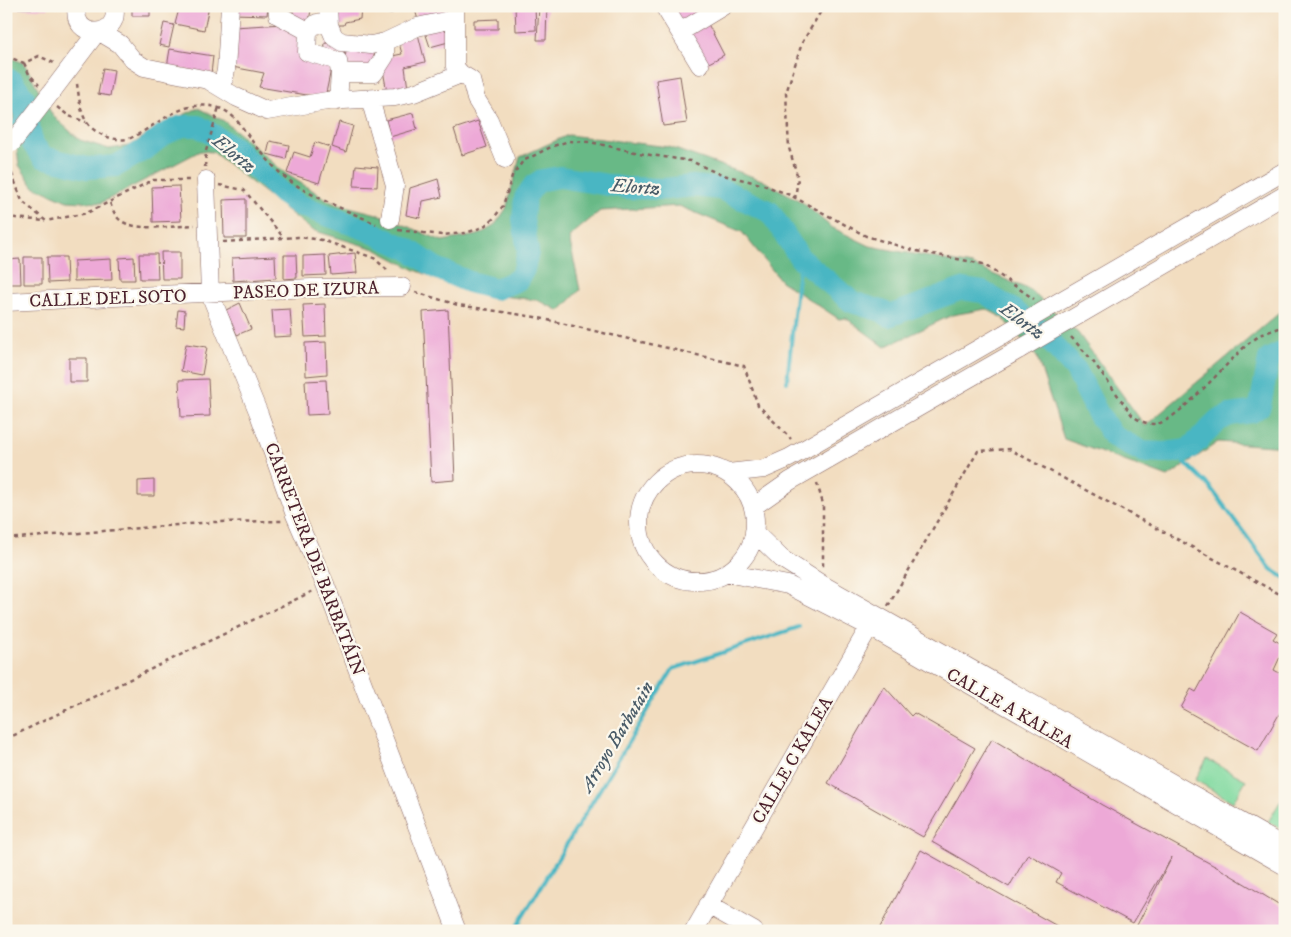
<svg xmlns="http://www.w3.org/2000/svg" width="1291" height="937" font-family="'IM FELL DW Pica',serif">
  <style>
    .green { fill: #7fd99f; stroke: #647c65 }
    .forest { fill: #67b986; stroke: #586c58 }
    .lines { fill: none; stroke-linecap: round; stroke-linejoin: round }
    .stream { stroke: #48b6c3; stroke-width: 4 }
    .river { stroke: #48b6c3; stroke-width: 22 }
    .building { fill: #eda9d7 }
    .minor-casing { stroke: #85625f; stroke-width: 19 }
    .path { stroke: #85625f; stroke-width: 2.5; stroke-dasharray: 4 4; stroke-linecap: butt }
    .minor { stroke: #fff; stroke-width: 18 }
    .minor-bridge-casing { stroke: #85625f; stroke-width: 19; stroke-linecap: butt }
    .minor-bridge { stroke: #fff; stroke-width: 18 }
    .labels { text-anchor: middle; stroke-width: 4.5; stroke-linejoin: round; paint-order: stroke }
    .street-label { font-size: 18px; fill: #4a1f2b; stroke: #fbf7ec }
    .water-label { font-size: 19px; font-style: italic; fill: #495b68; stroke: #fbf7ec }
  </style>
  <rect width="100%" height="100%" fill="#fbf7ec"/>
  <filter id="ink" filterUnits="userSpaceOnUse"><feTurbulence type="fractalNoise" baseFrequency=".02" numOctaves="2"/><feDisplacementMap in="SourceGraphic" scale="10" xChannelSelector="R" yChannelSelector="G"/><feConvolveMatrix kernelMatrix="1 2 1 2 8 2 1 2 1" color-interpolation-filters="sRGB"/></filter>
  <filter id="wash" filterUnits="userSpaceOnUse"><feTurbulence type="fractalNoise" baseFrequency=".0096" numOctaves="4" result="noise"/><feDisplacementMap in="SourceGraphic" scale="20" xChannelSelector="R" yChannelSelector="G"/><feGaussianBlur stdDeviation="1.12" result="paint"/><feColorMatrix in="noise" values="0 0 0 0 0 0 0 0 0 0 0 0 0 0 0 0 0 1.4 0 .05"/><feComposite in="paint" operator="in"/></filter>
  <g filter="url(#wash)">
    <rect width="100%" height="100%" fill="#f2ddc0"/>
    <!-- green -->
    <path class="green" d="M 1207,759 L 1246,780 L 1233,802 L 1195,780 Z
      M 1281,800 L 1285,802 L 1285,831 L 1268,822 Z"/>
    <!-- forest -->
    <path class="forest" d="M 6,56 L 24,63 L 53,116 L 80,140 L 109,149 L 130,146 L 160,126 L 198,108 L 224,121 L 286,174 L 333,203 L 381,215 L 442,241 L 478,235 L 494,226 L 506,209 L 520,157 L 568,135 L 669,147 L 762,180 L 802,202 L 831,227 L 870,246 L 972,265 L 1030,290 L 1078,333 L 1145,426 L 1284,309 L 1285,447 L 1218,442 L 1168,477 L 1064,439 L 1037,357 L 1003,318 L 986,309 L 952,315 L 885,347 L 846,318 L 839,319 L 781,281 L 742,232 L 679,206 L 600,211 L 569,237 L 580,290 L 560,311 L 537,300 L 475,293 L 415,270 L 375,249 L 312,230 L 213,152 L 200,151 L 101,203 L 67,201 L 33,186 L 19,165 L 10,94 L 6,94 Z"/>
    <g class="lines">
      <!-- stream -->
      <path class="stream" d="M 6,131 L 24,111
        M 787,382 L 800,258
        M 1175,453 L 1210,487 L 1271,569 L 1285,578
        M 514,931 L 673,669 L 799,627"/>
      <!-- river -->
      <path class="river" d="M 6,78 L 13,82 L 24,97 L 24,111 L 33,144 L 43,157 L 87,168 L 116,166 L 147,148 L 163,135 L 182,126 L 198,126 L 235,148 L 281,193 L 299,205 L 367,230 L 408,249 L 436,268 L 469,282 L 496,289 L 518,280 L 524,269 L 528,252 L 523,219 L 525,198 L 534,185 L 542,180 L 560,177 L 626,188 L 665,189 L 693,186 L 721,189 L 770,212 L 800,258 L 852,302 L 882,311 L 889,316 L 962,289 L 983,292 L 1012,309 L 1041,331 L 1076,370 L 1097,412 L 1113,436 L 1143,452 L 1165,453 L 1188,450 L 1219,420 L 1230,415 L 1252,412 L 1260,406 L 1269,359 L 1285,351"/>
    </g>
    <g id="blocks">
      <!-- building -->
      <path class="building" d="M 16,6 L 48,6 L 48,9 L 16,8 Z
        M 132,6 L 150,6 L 150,16 L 132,16 Z
        M 176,6 L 209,6 L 204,30 L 175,24 L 179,9 L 176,8 Z
        M 233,6 L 268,6 L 267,15 L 233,14 Z
        M 282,6 L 326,6 L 326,11 L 311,10 L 309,21 L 293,18 L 293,10 L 282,9 Z
        M 331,6 L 361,6 L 360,19 L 345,22 L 344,25 L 332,25 Z
        M 388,6 L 412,6 L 412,7 L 388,14 Z
        M 414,6 L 452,6 L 452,13 L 418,20 Z
        M 515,6 L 535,6 L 536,30 L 516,31 Z
        M 539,6 L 547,6 L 546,40 L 537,40 Z
        M 672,6 L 708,6 L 683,26 Z
        M 498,19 L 498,29 L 474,29 L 474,20 Z
        M 164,23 L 174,25 L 169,47 L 159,45 Z
        M 447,23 L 452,41 L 430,47 L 424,29 Z
        M 284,24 L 301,34 L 300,57 L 332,64 L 325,98 L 259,87 L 264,73 L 232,67 L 234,27 Z
        M 708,24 L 724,55 L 705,65 L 689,34 Z
        M 418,34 L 425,62 L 405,67 L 408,89 L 387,93 L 383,70 L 387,57 L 402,54 L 398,39 Z
        M 325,43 L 346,45 L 344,56 L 324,54 Z
        M 347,45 L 375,50 L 372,70 L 344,65 Z
        M 170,49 L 213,56 L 211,74 L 167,67 Z
        M 103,68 L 114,70 L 110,96 L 98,94 Z
        M 680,76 L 687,123 L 663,126 L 656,80 Z
        M 413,113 L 417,129 L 390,137 L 386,120 Z
        M 478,121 L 487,147 L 462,155 L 454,129 Z
        M 339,122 L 353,126 L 346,152 L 332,147 Z
        M 270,141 L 289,145 L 286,159 L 267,154 Z
        M 315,142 L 330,147 L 319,183 L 287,173 L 294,152 L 310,157 Z
        M 356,165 L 378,167 L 377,187 L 354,186 Z
        M 438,179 L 442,197 L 423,201 L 420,218 L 406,215 L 410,188 Z
        M 179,186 L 181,221 L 153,222 L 152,187 Z
        M 246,199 L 246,238 L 224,238 L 223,200 Z
        M 161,252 L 180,252 L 180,279 L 162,279 Z
        M 355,253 L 357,273 L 331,275 L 329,256 Z
        M 139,254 L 157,254 L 158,279 L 140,279 Z
        M 284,255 L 296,255 L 297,278 L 284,279 Z
        M 325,255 L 326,275 L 303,276 L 303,256 Z
        M 275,256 L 276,278 L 233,281 L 232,258 Z
        M 24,257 L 42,257 L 42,284 L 24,284 Z
        M 47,257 L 66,257 L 67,282 L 48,283 Z
        M 134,257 L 135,280 L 120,280 L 119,258 Z
        M 20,259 L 21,284 L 6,284 L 6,260 Z
        M 111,259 L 112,280 L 74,281 L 74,261 Z
        M 240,303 L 251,329 L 237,335 L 226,310 Z
        M 325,304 L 326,336 L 305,337 L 303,305 Z
        M 290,309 L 292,336 L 274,337 L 272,310 Z
        M 178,310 L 185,311 L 184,327 L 176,326 Z
        M 448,310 L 455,480 L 431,482 L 423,312 Z
        M 326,342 L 327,374 L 306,376 L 305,343 Z
        M 186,344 L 207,347 L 202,375 L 181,371 Z
        M 69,358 L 87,358 L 87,382 L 69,382 Z
        M 208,379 L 210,416 L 181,417 L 179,380 Z
        M 326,380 L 328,414 L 307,415 L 305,381 Z
        M 154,480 L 154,496 L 138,496 L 138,481 Z
        M 1240,612 L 1277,633 L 1273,639 L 1285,646 L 1274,670 L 1285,676 L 1285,704 L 1258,751 L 1181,708 L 1191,689 L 1196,692 Z
        M 884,686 L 911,716 L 914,713 L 975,748 L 923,837 L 828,783 Z
        M 992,739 L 1102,805 L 1222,870 L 1285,908 L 1285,931 L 1134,931 L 1172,857 L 1133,923 L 1056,882 L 1061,873 L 1028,854 L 1009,887 L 932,842 Z
        M 921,850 L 1066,931 L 878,931 Z"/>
    </g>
  </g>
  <g filter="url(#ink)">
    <use href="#blocks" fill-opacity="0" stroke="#85625f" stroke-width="1"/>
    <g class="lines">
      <defs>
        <path id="minor" d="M 77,6 C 70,41 122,39 114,6
          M 277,6 L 278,15 L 308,31
          M 328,6 L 329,25 L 334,37 L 342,42 L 371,45 L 385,42 L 417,27 L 454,19
          M 455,6 L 455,67 L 461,74 L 471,80 L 476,99 L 489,120 L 505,159
          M 664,6 L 700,65
          M 329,25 L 317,23 L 308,31 L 307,52 L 338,61 L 340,73 L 338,101
          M 100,32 L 120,44 L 133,60 L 144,67 L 208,80 L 236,97 L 267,111 L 327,101 L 395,97 L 414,93 L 461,74
          M 680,32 L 723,6
          M 340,73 L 374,73 L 385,56 L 385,42
          M 222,88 L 226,70 L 230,6
          M 53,90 L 97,32
          M 370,99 L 395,185 L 390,219
          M 206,180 L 210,294 L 259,414 L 295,515 L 325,584 L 457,931
          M 6,302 L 311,288 L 402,287
          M 1050,307 L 1285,171
          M 1065,323 L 1285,195
          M639 523a58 58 0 1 1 116 0a58 58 0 1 1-116 0Z
          M 728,473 L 764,469 L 789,458 L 1004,334
          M 753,507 L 790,481 L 1020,349
          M 754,532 L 782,559 L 823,585 L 1285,847
          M 726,573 L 788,585 L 870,627 L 1285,866
          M 708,905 L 754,931
          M 694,931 L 875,617"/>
      </defs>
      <!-- minor casing -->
      <use href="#minor" class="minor-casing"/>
      <!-- path -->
      <path class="path" d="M 6,56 L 24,63 L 39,56 L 56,64
        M 24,63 L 29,74 L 39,85
        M 77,84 C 79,96 80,111 86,121 C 94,135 119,144 133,137 C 161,123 182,99 216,107 C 236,112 244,132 256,146 C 264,155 271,164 279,172 C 304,195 345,209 376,224
        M 57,107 L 69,116 L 86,122
        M 205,167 L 206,151 L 219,107
        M 6,168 L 12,174 L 22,201 L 46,221 L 87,213 L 153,180 L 192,180
        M 219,185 L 244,190 L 284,238
        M 795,199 L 798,178 L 789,148 L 786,93 L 802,43 L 824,6
        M 110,203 C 113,210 115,216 120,220 C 134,232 176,226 195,225
        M 6,217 L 45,221
        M 398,230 L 442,235 L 466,233 L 483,227 L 493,219 L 503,206 L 512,176 L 523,161 L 553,146 L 569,141 L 590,142 L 644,154 L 691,161 L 719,174 L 761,184 L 790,195 L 866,236 L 912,250 L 983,264 L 1034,299
        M 223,242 L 298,237 L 322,240 L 374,258 L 386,269 L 387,272
        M 415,292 L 458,305 L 535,317 L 744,366 L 758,405 L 791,439
        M 1071,337 L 1092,360 L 1132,415 C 1139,421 1149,426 1160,423 C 1182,416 1228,361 1249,343 L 1262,334 L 1285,326
        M 817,483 L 823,504 L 823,568
        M 6,539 L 214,522 L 283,521
        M 888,606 L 978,451 L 1009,449 L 1285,597
        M 6,739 L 313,591"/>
      <!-- minor -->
      <use href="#minor" class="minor"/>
      <defs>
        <path id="minor-bridge" d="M 12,143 L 53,90
          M 1004,334 L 1050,307
          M 1020,349 L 1065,323"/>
      </defs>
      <!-- minor-bridge casing -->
      <use href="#minor-bridge" class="minor-bridge-casing"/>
      <!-- minor-bridge -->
      <use href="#minor-bridge" class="minor-bridge"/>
    </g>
  </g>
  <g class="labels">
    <!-- street labels -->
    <g class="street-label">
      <text transform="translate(306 290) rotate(-2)" y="6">PASEO DE IZURA</text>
      <text transform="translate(108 298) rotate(-2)" y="6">CALLE DEL SOTO</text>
      <text transform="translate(315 559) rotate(69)" y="6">CARRETERA DE BARBATÁIN</text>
      <text transform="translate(1010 708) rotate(30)" y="6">CALLE A KALEA</text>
      <text transform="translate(792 760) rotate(-60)" y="6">CALLE C KALEA</text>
    </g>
    <!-- water labels -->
    <g class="water-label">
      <text transform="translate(235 153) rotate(39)" y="7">Elortz</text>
      <text transform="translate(636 186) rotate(4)" y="7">Elortz</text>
      <text transform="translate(1023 320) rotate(36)" y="7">Elortz</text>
      <text transform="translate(616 736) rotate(-59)" y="7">Arroyo Barbatain</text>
    </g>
  </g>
  <!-- margin -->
  <rect width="1291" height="937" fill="none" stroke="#fbf7ec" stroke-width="25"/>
</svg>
